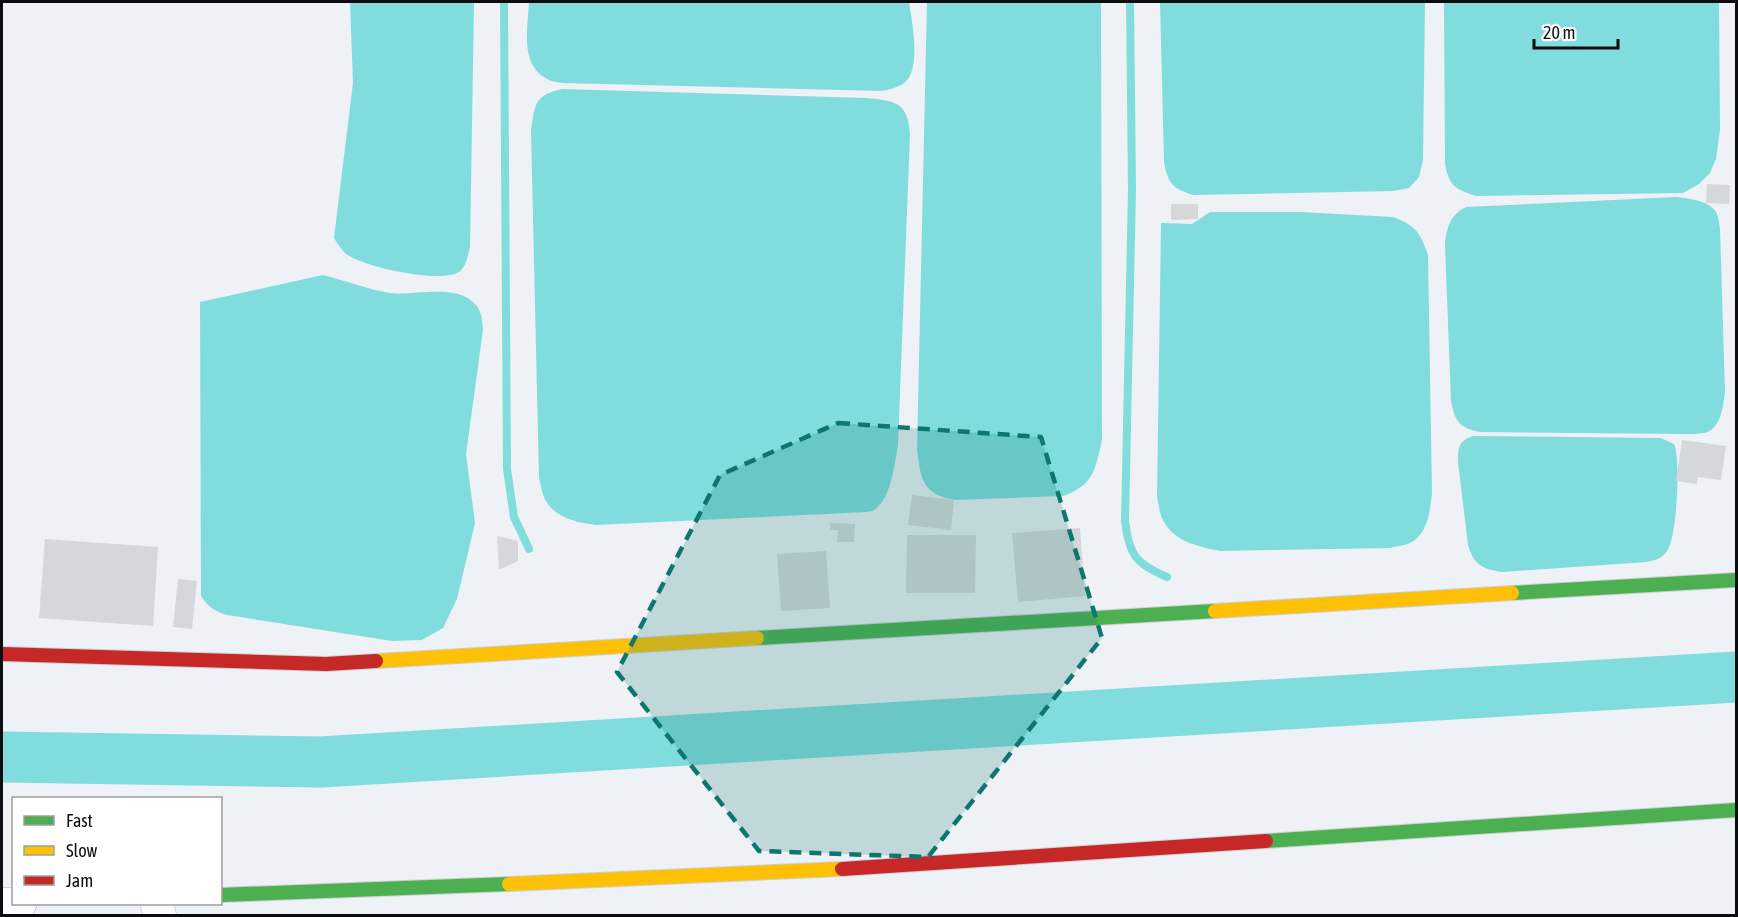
<svg xmlns="http://www.w3.org/2000/svg" width="1738" height="917" font-family="'Asap Condensed',sans-serif">
  <style>
    .water { fill: #80dcdd }
    .lines { fill: none; stroke-linecap: round; stroke-linejoin: round }
    .stream { stroke: #80dcdd; stroke-width: 8 }
    .river { stroke: #80dcdd; stroke-width: 51 }
    .building { fill: #d6d7db }
    .street-casing { stroke: #cccfd3; stroke-width: 34 }
    .fast-casing { stroke: #cccfd3; stroke-width: 16 }
    .slow-casing { stroke: #cccfd3; stroke-width: 16 }
    .jam-casing { stroke: #cccfd3; stroke-width: 16 }
    .street { stroke: #fcfdfe; stroke-width: 32 }
    .fast { stroke: #4caf50; stroke-width: 14 }
    .slow { stroke: #ffc107; stroke-width: 14 }
    .jam { stroke: #c62828; stroke-width: 14 }
    .marked { fill: #0f766e; fill-opacity: 0.2; stroke: #0f766e; stroke-width: 4.5; stroke-dasharray: 12 8; stroke-linejoin: round }
  </style>
  <rect width="100%" height="100%" fill="#eef1f6"/>
  <!-- water -->
  <path class="water" d="M 350,2 L 474,2 L 470,247 C 468,255 466,267 459,272 C 442,284 361,267 345,253 C 341,249 337,243 334,238 L 353,83 Z
    M 529,2 L 909,2 C 912,22 920,61 908,79 C 902,87 891,89 882,91 L 562,83 C 556,82 549,81 544,77 C 520,62 528,26 529,2 Z
    M 927,2 L 1101,2 L 1102,440 C 1095,470 1094,485 1063,496 L 955,500 C 922,494 921,480 917,450 Z
    M 1160,2 L 1425,2 L 1423,160 L 1419,177 L 1409,188 L 1393,191 L 1194,195 C 1173,189 1168,184 1164,162 Z
    M 1444,2 L 1719,2 L 1720,130 L 1716,159 L 1710,173 L 1699,184 L 1683,193 L 1477,196 C 1456,190 1449,186 1445,164 Z
    M 562,89 L 866,98 C 894,101 908,101 910,134 L 898,444 C 895,463 891,502 872,511 C 865,513 854,512 847,513 L 596,525 C 577,522 557,519 546,501 C 542,495 541,485 539,478 L 531,131 C 535,105 534,95 562,89 Z
    M 1676,197 C 1689,199 1711,200 1717,214 C 1719,218 1719,225 1720,229 L 1725,392 C 1723,406 1721,430 1704,433 C 1698,434 1691,434 1684,434 L 1480,432 C 1459,428 1455,421 1451,401 L 1445,245 C 1446,228 1451,214 1466,207 Z
    M 1210,212 L 1300,212 L 1393,217 C 1415,225 1421,233 1428,255 L 1432,493 C 1430,511 1428,534 1410,543 C 1404,546 1396,546 1391,548 L 1220,551 C 1198,546 1174,542 1163,520 C 1159,513 1159,504 1157,497 L 1161,223 L 1192,224 Z
    M 323,275 C 343,280 370,290 390,293 C 414,296 457,283 475,304 C 482,311 482,321 483,330 L 466,454 L 475,523 L 457,599 L 443,628 L 422,640 L 392,641 L 227,615 C 215,611 208,607 201,596 L 200,302 Z
    M 1473,436 L 1661,438 L 1674,444 C 1681,459 1677,537 1667,551 C 1662,559 1655,560 1647,562 L 1502,572 C 1482,569 1474,565 1468,545 L 1458,462 C 1458,448 1458,441 1473,436 Z"/>
  <g class="lines">
    <!-- stream -->
    <path class="stream" d="M 504,2 L 507,469 L 514,517 L 529,549
      M 1130,2 L 1132,189 L 1125,521 C 1129,555 1136,564 1167,577"/>
    <!-- river -->
    <path class="river" d="M 2,757 L 321,762 L 1736,677"/>
  </g>
  <!-- building -->
  <path class="building" d="M 1707,184 L 1730,185 L 1729,204 L 1706,203 Z
    M 1171,204 L 1198,204 L 1198,219 L 1171,220 Z
    M 1682,440 L 1726,446 L 1721,480 L 1698,477 L 1697,484 L 1676,481 Z
    M 912,495 L 954,500 L 951,530 L 908,525 Z
    M 830,523 L 855,524 L 854,542 L 837,542 L 838,530 L 830,530 Z
    M 1080,528 L 1085,596 L 1018,602 L 1012,533 Z
    M 907,535 L 976,535 L 975,593 L 906,593 Z
    M 497,536 L 518,541 L 518,561 L 499,570 Z
    M 45,539 L 158,547 L 153,626 L 39,618 Z
    M 826,551 L 830,608 L 781,611 L 777,554 Z
    M 178,579 L 197,581 L 192,629 L 173,627 Z"/>
  <g class="lines">
    <defs>
      <path id="street" d="M 2,904 L 20,904
        M 157,904 L 160,916"/>
      <path id="fast" d="M 1512,593 L 1736,580
        M 757,638 L 1215,611
        M 1266,841 L 1736,810
        M 220,895 L 509,884"/>
      <path id="slow" d="M 1215,611 L 1512,593
        M 376,661 L 757,638
        M 509,884 L 842,869"/>
      <path id="jam" d="M 2,654 L 326,664 L 376,661
        M 842,869 L 1266,841"/>
    </defs>
    <!-- street casing -->
    <use href="#street" class="street-casing"/>
    <!-- fast casing -->
    <use href="#fast" class="fast-casing"/>
    <!-- slow casing -->
    <use href="#slow" class="slow-casing"/>
    <!-- jam casing -->
    <use href="#jam" class="jam-casing"/>
    <!-- street -->
    <use href="#street" class="street"/>
    <!-- fast -->
    <use href="#fast" class="fast"/>
    <!-- slow -->
    <use href="#slow" class="slow"/>
    <!-- jam -->
    <use href="#jam" class="jam"/>
  </g>
  <!-- marked area -->
  <path class="marked" d="M 838,423 L 1041,437 L 1102,638 L 928,857 L 759,851 L 617,672 L 720,475 Z"/>
  <!-- border -->
  <rect width="1738" height="917" fill="none" stroke="#0c0d10" stroke-width="6"/>
  <!-- legend -->
  <rect x="12" y="797" width="210" height="108" fill="#ffffff" stroke="#9e9e9f" stroke-width="1.5"/>
  <rect x="24" y="816" width="30" height="9" fill="#4caf50" stroke="#9e9e9f" stroke-width="1.5"/>
  <text x="66" y="827" font-size="18" fill="#0c0d10">Fast</text>
  <rect x="24" y="846" width="30" height="9" fill="#ffc107" stroke="#9e9e9f" stroke-width="1.5"/>
  <text x="66" y="857" font-size="18" fill="#0c0d10">Slow</text>
  <rect x="24" y="876" width="30" height="9" fill="#c62828" stroke="#9e9e9f" stroke-width="1.5"/>
  <text x="66" y="887" font-size="18" fill="#0c0d10">Jam</text>
  <!-- scale -->
  <path d="M1534 39v9h84v-9" fill="none" stroke="#0c0d10" stroke-width="3"/>
  <text x="1543" y="39" font-size="18" fill="#0c0d10" stroke="#ffffff" stroke-width="4.5" paint-order="stroke">20 m</text>
</svg>
